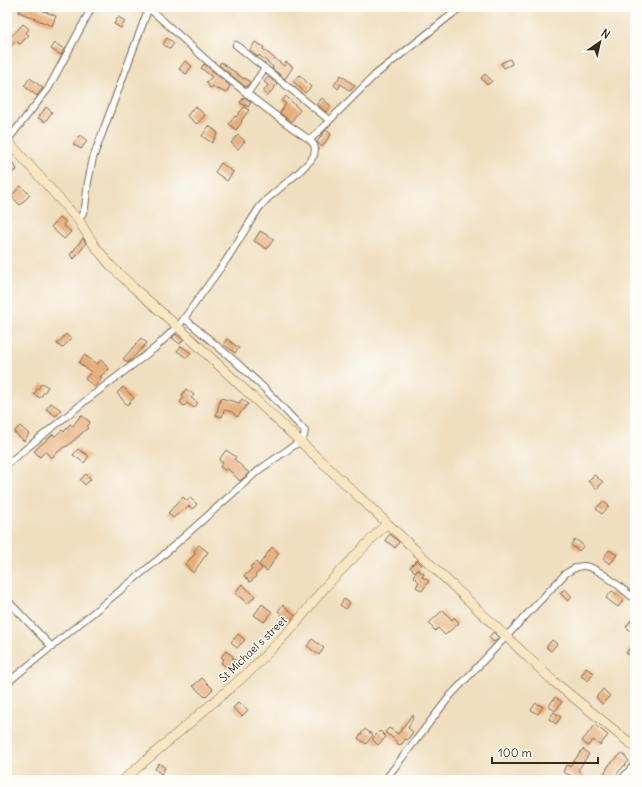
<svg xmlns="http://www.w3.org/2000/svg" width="642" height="787" font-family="Delius,sans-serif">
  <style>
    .building { fill: #e8af7b }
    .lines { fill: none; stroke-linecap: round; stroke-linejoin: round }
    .street-casing { stroke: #7a6956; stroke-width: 8 }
    .secondary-casing { stroke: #7a6956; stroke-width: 10 }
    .street { stroke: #fff; stroke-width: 6 }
    .secondary { stroke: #f9e7c3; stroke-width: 9 }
    .labels { text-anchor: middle; stroke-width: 3; stroke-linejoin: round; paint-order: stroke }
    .street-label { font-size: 11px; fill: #3b2a1e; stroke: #fdfcf7 }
  </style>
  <rect width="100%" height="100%" fill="#fdfcf7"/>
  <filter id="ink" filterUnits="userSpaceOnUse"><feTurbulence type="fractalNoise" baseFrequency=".025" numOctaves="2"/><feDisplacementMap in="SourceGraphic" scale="8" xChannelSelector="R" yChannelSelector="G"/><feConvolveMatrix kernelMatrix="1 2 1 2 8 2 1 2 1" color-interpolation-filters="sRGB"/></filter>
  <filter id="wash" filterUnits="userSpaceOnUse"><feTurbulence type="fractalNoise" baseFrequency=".012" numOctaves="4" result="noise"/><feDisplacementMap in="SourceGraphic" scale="16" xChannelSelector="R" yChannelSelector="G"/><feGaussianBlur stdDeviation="0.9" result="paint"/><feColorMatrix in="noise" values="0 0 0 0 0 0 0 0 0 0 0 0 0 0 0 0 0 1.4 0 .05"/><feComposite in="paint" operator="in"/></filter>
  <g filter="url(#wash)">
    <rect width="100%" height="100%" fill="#f0dfbf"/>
    <g id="blocks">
      <!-- building -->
      <path class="building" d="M 21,7 L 34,7 L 56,16 L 52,26 L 19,12 Z
        M 118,17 L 125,21 L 121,28 L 114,24 Z
        M 23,24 L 29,29 L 26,33 L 29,35 L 20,44 L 16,41 L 7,51 L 7,41 Z
        M 167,38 L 174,43 L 170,49 L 163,44 Z
        M 255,42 L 264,47 L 263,49 L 284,66 L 286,62 L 293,67 L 285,79 L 272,68 L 273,67 L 259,55 L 258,57 L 250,50 Z
        M 55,43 L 64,49 L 61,55 L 51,49 Z
        M 510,59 L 512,64 L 504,68 L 501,63 Z
        M 185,61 L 192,66 L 186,74 L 179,69 Z
        M 221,62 L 244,79 L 245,78 L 250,82 L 246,87 L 219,65 Z
        M 204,64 L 230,86 L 226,93 L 218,89 L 217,90 L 213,86 L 210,88 L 206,82 L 212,77 L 201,68 Z
        M 485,74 L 492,81 L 487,85 L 481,78 Z
        M 300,75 L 311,87 L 305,93 L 293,81 Z
        M 341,75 L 355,86 L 350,91 L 341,84 L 338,89 L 334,85 Z
        M 268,77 L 277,84 L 268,96 L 263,92 L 268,85 L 264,82 Z
        M 30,78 L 43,88 L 37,96 L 24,86 Z
        M 286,96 L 300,110 L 291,122 L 280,113 L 286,104 L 282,101 Z
        M 244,97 L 251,102 L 248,107 L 240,103 Z
        M 322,98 L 331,106 L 326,112 L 317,104 Z
        M 195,106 L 205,115 L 197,124 L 187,116 Z
        M 46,107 L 52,112 L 45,122 L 38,118 Z
        M 244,107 L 249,110 L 241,121 L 242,122 L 236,130 L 229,124 L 235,116 L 236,117 Z
        M 209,126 L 218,133 L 212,143 L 202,136 Z
        M 326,130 L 331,134 L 322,147 L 317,142 Z
        M 80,135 L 87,141 L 81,149 L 73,144 Z
        M 238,135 L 245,141 L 238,149 L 231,143 Z
        M 14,163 L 17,170 L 7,175 L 7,166 Z
        M 221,163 L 233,172 L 227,181 L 215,172 Z
        M 21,186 L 30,195 L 20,205 L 11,196 Z
        M 60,217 L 66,222 L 63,225 L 71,232 L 64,239 L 51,227 Z
        M 260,231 L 274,239 L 267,249 L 254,241 Z
        M 83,238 L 86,244 L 74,259 L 70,255 Z
        M 66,334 L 71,339 L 62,348 L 57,344 Z
        M 176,334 L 183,340 L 180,344 L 172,338 Z
        M 141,338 L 147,343 L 128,363 L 123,359 Z
        M 227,339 L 239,348 L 235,353 L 223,344 Z
        M 181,346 L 191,353 L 187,358 L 177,351 Z
        M 84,355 L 97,364 L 101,360 L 109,369 L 100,377 L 102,378 L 95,387 L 85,379 L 91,372 L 79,363 Z
        M 42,383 L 48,387 L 40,398 L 34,394 Z
        M 123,387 L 134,398 L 127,405 L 117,393 Z
        M 186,389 L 194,395 L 191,398 L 198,403 L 194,408 L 187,403 L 184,406 L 180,402 L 184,397 L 182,395 Z
        M 221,398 L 239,403 L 242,399 L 248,404 L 237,417 L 232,412 L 224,410 L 222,417 L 216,415 Z
        M 51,403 L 61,410 L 56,416 L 46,409 Z
        M 81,415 L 90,422 L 87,427 L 88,428 L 66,447 L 65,446 L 51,458 L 45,451 L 40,457 L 34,451 L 53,434 L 55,436 L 62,430 L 64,432 L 70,424 L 73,426 Z
        M 20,426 L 29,434 L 24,441 L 14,432 Z
        M 78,449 L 89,456 L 84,463 L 73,455 Z
        M 226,450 L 236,457 L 234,459 L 249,473 L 240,481 L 227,468 L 226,471 L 220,467 L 223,463 L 219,460 Z
        M 86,474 L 91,479 L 85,485 L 80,480 Z
        M 594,475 L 603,482 L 597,489 L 588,481 Z
        M 183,497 L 187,501 L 190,498 L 197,504 L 193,509 L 189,506 L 184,511 L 183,510 L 173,518 L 168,513 Z
        M 603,501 L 609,506 L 602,514 L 596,509 Z
        M 390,534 L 399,542 L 395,548 L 385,540 Z
        M 575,539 L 584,546 L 579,551 L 571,545 Z
        M 199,545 L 208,552 L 193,573 L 185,564 L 196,553 L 194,551 Z
        M 272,547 L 279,553 L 267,571 L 259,565 Z
        M 609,550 L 617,555 L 610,564 L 603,559 Z
        M 417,560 L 422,565 L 415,572 L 410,567 Z
        M 256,562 L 262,569 L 255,575 L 256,577 L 250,582 L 244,576 L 252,569 L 250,567 Z
        M 418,570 L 424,574 L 422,577 L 429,581 L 422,591 L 416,587 L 419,582 L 413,576 Z
        M 242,584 L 255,596 L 248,604 L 235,593 Z
        M 565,589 L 572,597 L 568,601 L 560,593 Z
        M 612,591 L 624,600 L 618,607 L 606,598 Z
        M 344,599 L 350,603 L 346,609 L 340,605 Z
        M 262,604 L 272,612 L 264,622 L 254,615 Z
        M 283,605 L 295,615 L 289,622 L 278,611 Z
        M 443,610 L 452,620 L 454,617 L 459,623 L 445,635 L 438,628 L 435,631 L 429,623 Z
        M 631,620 L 635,623 L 635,634 L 626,627 Z
        M 493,632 L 499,638 L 494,642 L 489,638 Z
        M 238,634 L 245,640 L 237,648 L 231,642 Z
        M 312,639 L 324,648 L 319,655 L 307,646 Z
        M 552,640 L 557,644 L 551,651 L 546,647 Z
        M 635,642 L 635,660 L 626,653 Z
        M 226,651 L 234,657 L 232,658 L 238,662 L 232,671 L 221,663 L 224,659 L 221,657 Z
        M 586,668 L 594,673 L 588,681 L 581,676 Z
        M 202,678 L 213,689 L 205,697 L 193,686 Z
        M 603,689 L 610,696 L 602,704 L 596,697 Z
        M 555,697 L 562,702 L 555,711 L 549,706 Z
        M 239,702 L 248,710 L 242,716 L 233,708 Z
        M 536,703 L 543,707 L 538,714 L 531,710 Z
        M 554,712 L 561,717 L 556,724 L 549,719 Z
        M 412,715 L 414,716 L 408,728 L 413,732 L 407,740 L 405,739 L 402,744 L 401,744 L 399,745 L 394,739 L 385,732 L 389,728 L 398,734 Z
        M 595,725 L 608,735 L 600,745 L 593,740 L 588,746 L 582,741 Z
        M 365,729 L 373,735 L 366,744 L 358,738 Z
        M 380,731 L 386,737 L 378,745 L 372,739 Z
        M 583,749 L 589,754 L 578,770 L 583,775 L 577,780 L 572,776 L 563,772 L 566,765 L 570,766 Z
        M 622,753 L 629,761 L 620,770 L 613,780 L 599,780 L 604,774 L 609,765 Z
        M 159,763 L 165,768 L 161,774 L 155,769 Z"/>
    </g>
  </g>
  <g filter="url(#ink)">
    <use href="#blocks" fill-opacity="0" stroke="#7a6956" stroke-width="1"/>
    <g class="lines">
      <defs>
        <path id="street" d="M 147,7 C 169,25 189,45 211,64 C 243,91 276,117 310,140
          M 236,45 L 329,120
          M 247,94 L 265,68
          M 7,141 L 48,89 L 92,7
          M 79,221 L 85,208 L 88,182 L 93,158 L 149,7
          M 7,464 L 89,398 L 155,348 L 180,324 L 227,259 L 259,208 L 267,199 L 298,173 L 310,161 L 314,155 L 315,149 L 314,145 L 310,140 L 375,75 L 461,7
          M 7,600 L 52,647
          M 7,683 L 160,558 L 259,470 L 299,442 L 304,436 L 305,431 L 303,429 L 265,389 L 235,361 L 185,319
          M 385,780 L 450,696 L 566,573 C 572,570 577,566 583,566 C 598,566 623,590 635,599
          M 621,780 L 635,764"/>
        <path id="secondary" d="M 7,140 L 79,221 L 94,245 L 111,266 L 134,288 L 177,326 L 387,523 L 553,681 L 635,747
          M 123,780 L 250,671 L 294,626 L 325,587 L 387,523"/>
      </defs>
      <!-- street casing -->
      <use href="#street" class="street-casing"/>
      <!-- secondary casing -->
      <use href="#secondary" class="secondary-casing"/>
      <!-- street -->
      <use href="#street" class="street"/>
      <!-- secondary -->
      <use href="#secondary" class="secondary"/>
    </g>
  </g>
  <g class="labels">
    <!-- street labels -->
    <g class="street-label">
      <text transform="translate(253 649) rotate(-44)" y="4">St Michael s street</text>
    </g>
  </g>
  <!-- margin -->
  <rect width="642" height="787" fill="none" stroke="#fdfcf7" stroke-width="24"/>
  <!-- north arrow -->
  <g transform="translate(600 42) rotate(34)" stroke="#fdfcf7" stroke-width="3" paint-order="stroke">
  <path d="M0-3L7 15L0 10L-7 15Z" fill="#3b2a1e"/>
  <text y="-6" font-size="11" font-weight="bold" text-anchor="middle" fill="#3b2a1e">N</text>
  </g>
  <!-- scale -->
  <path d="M492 757v6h106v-6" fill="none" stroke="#3b2a1e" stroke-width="2"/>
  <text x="498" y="757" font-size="12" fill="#3b2a1e" stroke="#fdfcf7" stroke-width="3" paint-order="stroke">100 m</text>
</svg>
